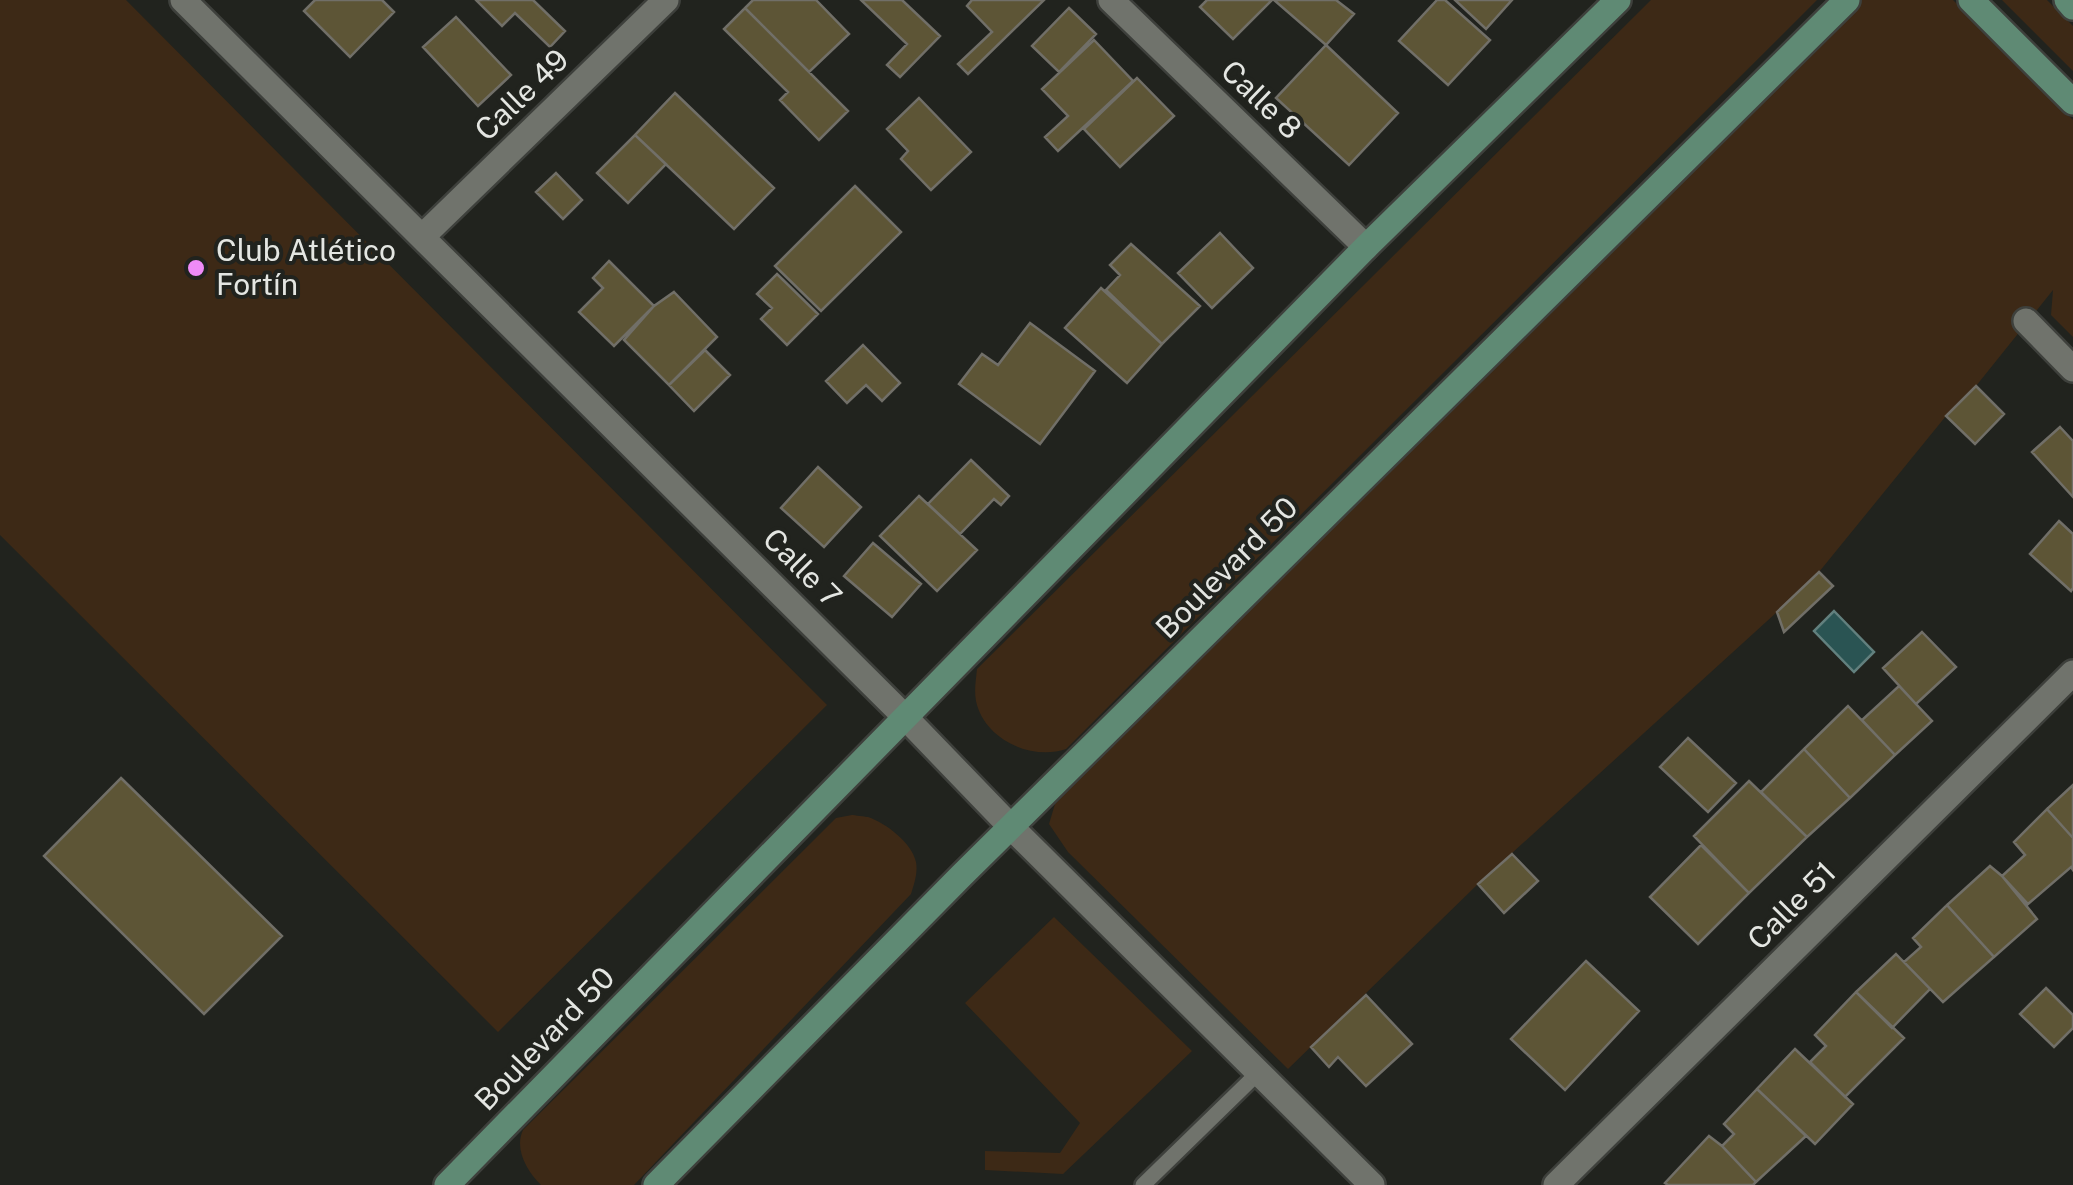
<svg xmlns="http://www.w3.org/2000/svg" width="2073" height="1185" font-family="'Public Sans',sans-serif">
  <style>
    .green { fill: #3d2916 }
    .water { fill: #2a5453; stroke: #62807e; stroke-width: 2.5 }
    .building { fill: #5d5536; stroke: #716f68; stroke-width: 2.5 }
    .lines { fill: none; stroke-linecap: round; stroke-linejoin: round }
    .service-casing { stroke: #3e403c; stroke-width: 20 }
    .minor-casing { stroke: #3e403c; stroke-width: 30 }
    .secondary-casing { stroke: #3e403c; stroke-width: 30 }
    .service { stroke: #70736c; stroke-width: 15 }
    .minor { stroke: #70736c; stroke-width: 25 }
    .secondary { stroke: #5f8a74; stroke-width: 25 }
    .poi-dot { fill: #ef8bf7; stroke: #21231e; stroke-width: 4 }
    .labels { text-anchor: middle; stroke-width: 8; stroke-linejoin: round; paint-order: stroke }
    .street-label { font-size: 30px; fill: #e4e6e2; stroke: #21231e }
    .poi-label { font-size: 30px; fill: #e4e6e2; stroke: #21231e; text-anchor: start }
  </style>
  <rect width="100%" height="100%" fill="#21231e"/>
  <!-- green -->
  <path class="green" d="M 0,0 L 126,0 L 827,705 L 498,1032 L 0,535 Z
    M 1651,0 L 1817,0 L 1066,749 C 1031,761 984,739 976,701 C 974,690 976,680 977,669 Z
    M 1862,0 L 1953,0 L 2073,120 L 2073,337 L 2051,315 L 2053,290 L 1976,386 L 1946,416 L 1819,572 L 1777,612 L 1478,884 L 1288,1069 L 1068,852 L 1049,824 L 1055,804 Z
    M 2002,0 L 2047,0 L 2073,26 L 2073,71 Z
    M 852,815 C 853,815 867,817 868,817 C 886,823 912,843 916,862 C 918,873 914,884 911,894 L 634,1185 L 541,1185 C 527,1171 514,1149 523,1130 L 836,818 Z
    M 1054,917 L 1192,1051 L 1063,1174 L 985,1170 L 985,1151 L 1060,1153 L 1080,1123 L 965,1003 Z"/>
  <!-- water -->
  <path class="water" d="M 1834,611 L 1874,652 L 1854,672 L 1814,631 Z"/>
  <!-- building -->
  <path class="building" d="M 315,0 L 382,0 L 394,12 L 350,57 L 304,11 Z
    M 476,0 L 533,0 L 565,31 L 550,47 L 515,13 L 502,26 Z
    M 753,0 L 816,0 L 849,34 L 809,72 L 745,8 Z
    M 861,0 L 902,0 L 940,36 L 900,77 L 887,65 L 907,44 Z
    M 972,0 L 1044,0 L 968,74 L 958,64 L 992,32 L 967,6 Z
    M 1207,0 L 1272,0 L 1233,39 L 1200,7 Z
    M 1274,0 L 1336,0 L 1354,14 L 1326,45 Z
    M 1437,0 L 1445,0 L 1490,40 L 1448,85 L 1399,41 Z
    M 1455,0 L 1512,0 L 1486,29 Z
    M 745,8 L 848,111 L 819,140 L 780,100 L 788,92 L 724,29 Z
    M 1069,8 L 1096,34 L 1059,72 L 1032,46 Z
    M 456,17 L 511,75 L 478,106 L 423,47 Z
    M 1094,40 L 1133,81 L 1058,151 L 1045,137 L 1068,116 L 1042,89 Z
    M 1326,45 L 1398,113 L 1349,165 L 1276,98 Z
    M 1137,78 L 1174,116 L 1120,167 L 1084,129 Z
    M 675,93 L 774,188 L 734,229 L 635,135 Z
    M 919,98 L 971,152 L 931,190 L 901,159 L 908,151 L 887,129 Z
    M 635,135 L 666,164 L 628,203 L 597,173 Z
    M 556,173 L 582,200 L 563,219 L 536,192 Z
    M 855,186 L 901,232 L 821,311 L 775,266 Z
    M 1220,233 L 1253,268 L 1212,308 L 1178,273 Z
    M 1131,244 L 1200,306 L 1162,344 L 1106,290 L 1120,275 L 1110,265 Z
    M 609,261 L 654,306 L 614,346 L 579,312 L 603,288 L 593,278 Z
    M 777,274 L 818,314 L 787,345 L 761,319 L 772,308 L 757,294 Z
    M 1101,288 L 1162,344 L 1127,383 L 1065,328 Z
    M 674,292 L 717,337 L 669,385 L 624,340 L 654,306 Z
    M 1030,323 L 1095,371 L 1040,444 L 959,384 L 982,354 L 998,365 Z
    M 863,345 L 900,383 L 882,401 L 866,385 L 847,403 L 826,381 Z
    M 705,350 L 730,375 L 694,411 L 669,385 Z
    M 1976,386 L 2004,414 L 1975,444 L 1946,416 Z
    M 2060,427 L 2073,441 L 2073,497 L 2032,452 Z
    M 971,460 L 1009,496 L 1001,505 L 994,499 L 960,534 L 928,504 Z
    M 818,467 L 861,507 L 824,547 L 781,508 Z
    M 919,496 L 977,550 L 937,591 L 880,536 Z
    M 2059,521 L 2073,534 L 2073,588 L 2071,591 L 2030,554 Z
    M 873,543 L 921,584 L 892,617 L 844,576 Z
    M 1819,572 L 1833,586 L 1784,632 L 1777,612 Z
    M 1922,632 L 1956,667 L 1916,704 L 1883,668 Z
    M 1899,686 L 1932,721 L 1895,755 L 1862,720 Z
    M 1848,706 L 1895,755 L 1850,798 L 1804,749 Z
    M 1688,738 L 1736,783 L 1708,812 L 1660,767 Z
    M 1804,749 L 1850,798 L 1807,837 L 1761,792 Z
    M 121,778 L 282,936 L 204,1014 L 44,856 Z
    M 1749,781 L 1807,837 L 1749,893 L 1694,836 Z
    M 2073,785 L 2073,838 L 2047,809 Z
    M 2047,809 L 2073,838 L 2073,870 L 2071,867 L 2028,904 L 2002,876 L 2025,855 L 2014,842 Z
    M 1701,845 L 1749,893 L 1698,944 L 1650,897 Z
    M 1512,854 L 1538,881 L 1504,913 L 1478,884 Z
    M 1990,866 L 2002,876 L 2037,919 L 1994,957 L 1947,905 Z
    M 1947,905 L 1994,957 L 1943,1002 L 1904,962 L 1921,947 L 1913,938 Z
    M 1896,954 L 1930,989 L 1892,1028 L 1856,992 Z
    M 1586,961 L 1639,1011 L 1565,1090 L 1511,1039 Z
    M 2046,988 L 2073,1015 L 2073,1028 L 2054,1047 L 2020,1014 Z
    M 1856,992 L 1904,1038 L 1845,1097 L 1810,1062 L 1826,1046 L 1815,1035 Z
    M 1366,995 L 1412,1044 L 1366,1086 L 1338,1057 L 1329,1067 L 1311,1047 Z
    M 1795,1049 L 1853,1104 L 1815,1144 L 1757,1089 Z
    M 1757,1089 L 1806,1136 L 1756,1182 L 1722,1146 L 1734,1134 L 1724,1124 Z
    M 1709,1136 L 1722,1146 L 1756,1182 L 1753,1185 L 1668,1185 L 1665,1183 Z"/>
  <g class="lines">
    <defs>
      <path id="service" d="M 1143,1185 L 1259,1072"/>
      <path id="minor" d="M 183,0 L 905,717 L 1011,827 L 1372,1185
        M 1111,0 L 1366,247
        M 423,236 L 666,0
        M 2026,321 L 2073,369
        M 1556,1185 L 2073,673"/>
      <path id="secondary" d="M 1971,0 L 2073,102
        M 2067,0 L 2073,7
        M 447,1185 L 1366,247 L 1618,0
        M 656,1185 L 962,875 L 1847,0"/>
    </defs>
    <!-- service casing -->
    <use href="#service" class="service-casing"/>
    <!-- minor casing -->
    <use href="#minor" class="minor-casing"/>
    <!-- secondary casing -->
    <use href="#secondary" class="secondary-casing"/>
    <!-- service -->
    <use href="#service" class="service"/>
    <!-- minor -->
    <use href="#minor" class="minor"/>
    <!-- secondary -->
    <use href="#secondary" class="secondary"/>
  </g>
  <!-- markers -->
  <circle class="poi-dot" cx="196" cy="268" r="10"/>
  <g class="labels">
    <!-- street labels -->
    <g class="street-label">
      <text transform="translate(522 95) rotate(-44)" y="10">Calle 49</text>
      <text transform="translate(1261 100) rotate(44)" y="10">Calle 8</text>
      <text transform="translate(802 568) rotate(45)" y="10">Calle 7</text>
      <text transform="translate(1227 568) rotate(-45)" y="10">Boulevard 50</text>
      <text transform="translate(1792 906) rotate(-45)" y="10">Calle 51</text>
      <text transform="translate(545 1039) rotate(-46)" y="10">Boulevard 50</text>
    </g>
    <!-- poi labels -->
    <g class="poi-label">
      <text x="216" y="261">Club Atlético<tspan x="216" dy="34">Fortín</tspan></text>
    </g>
  </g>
</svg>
